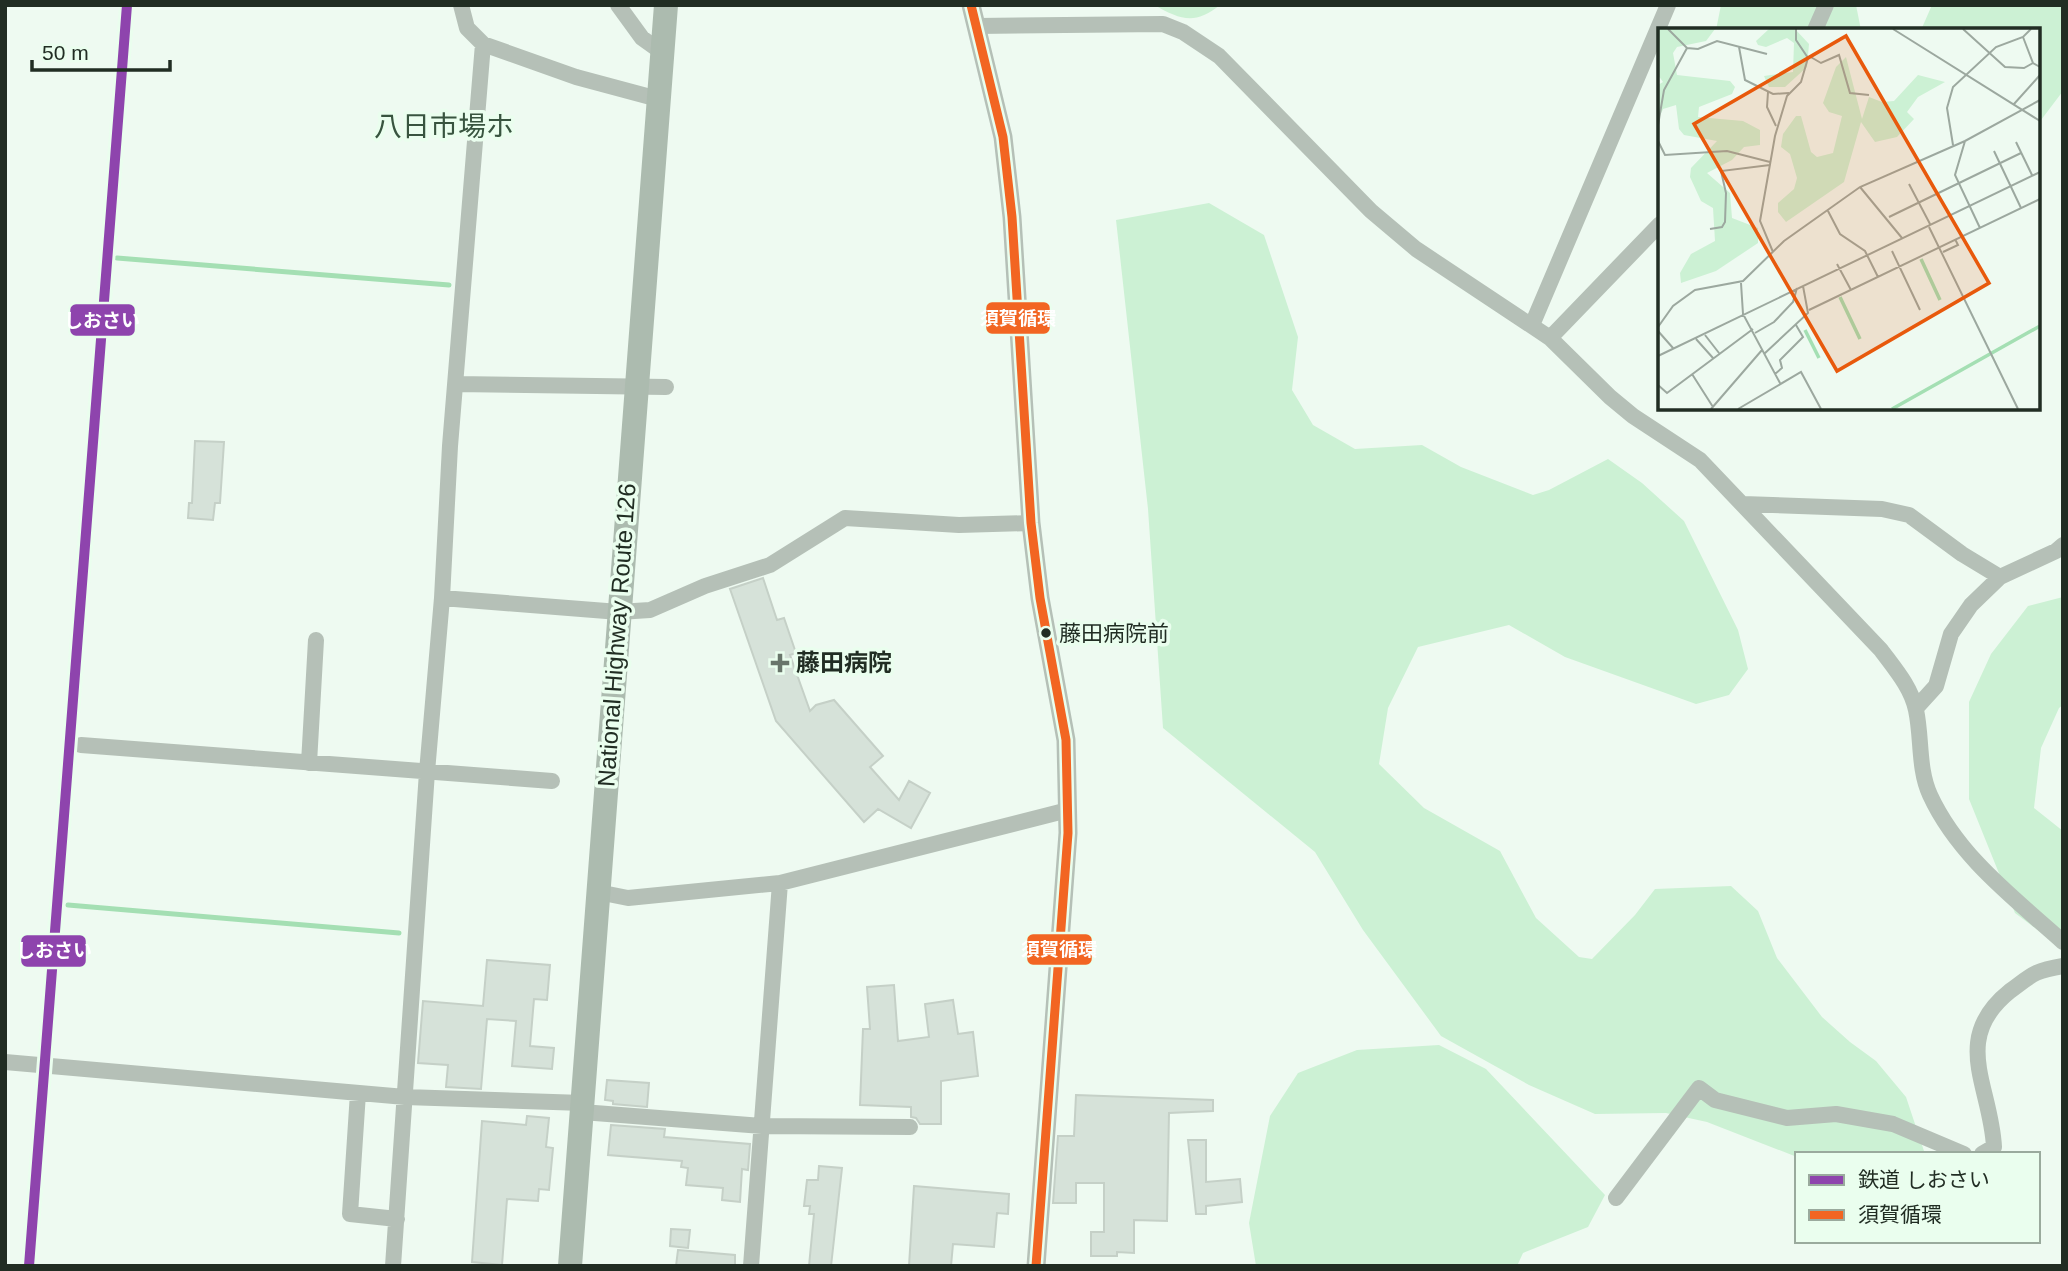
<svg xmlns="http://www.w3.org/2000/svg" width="2068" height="1271" font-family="Helvetica,'Noto Sans JP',sans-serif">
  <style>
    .green { fill: #ccf1d4 }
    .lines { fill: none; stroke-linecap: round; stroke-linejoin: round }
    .stream { stroke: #a4dfb3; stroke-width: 5 }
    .building { fill: #d6e2d9; stroke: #c5d0c7; stroke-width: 2 }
    .minor { stroke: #b5c0b7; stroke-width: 16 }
    .tertiary { stroke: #b5c0b7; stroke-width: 19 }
    .trunk { stroke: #acbbaf; stroke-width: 24 }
    .bus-1-casing { stroke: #eafeee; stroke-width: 14 }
    .bus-1 { stroke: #f26522; stroke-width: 9 }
    .rail-1-casing { stroke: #eafeee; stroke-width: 16 }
    .rail-1 { stroke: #8e44ad; stroke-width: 10 }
    .bus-dot { fill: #212d23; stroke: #eafeee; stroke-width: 2.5 }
    .poi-dot { fill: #69756b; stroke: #eafeee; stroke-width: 2.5 }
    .labels { text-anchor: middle; stroke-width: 7; stroke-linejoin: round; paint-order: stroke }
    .bus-label { font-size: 22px; fill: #212d23; stroke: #eafeee; text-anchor: start }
    .street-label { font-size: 24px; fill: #212d23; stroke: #eafeee }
    .poi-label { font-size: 24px; font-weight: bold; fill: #212d23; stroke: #eafeee; text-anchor: start }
    .quarter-label { font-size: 28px; fill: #38543f; stroke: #eafeee }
    .inset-river { fill: none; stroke: #a4dfb3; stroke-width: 3.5 }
    .inset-road { fill: none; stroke: #9ca89f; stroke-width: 2 }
    .view { fill: #e8590c; fill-opacity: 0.15; stroke: #e8590c; stroke-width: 3.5 }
    .inset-edge { fill: none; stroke: #212d23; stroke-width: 3.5 }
    .line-badge { stroke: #eafeee; stroke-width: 2.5 }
    .badge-label { font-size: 19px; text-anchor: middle; font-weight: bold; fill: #fff }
  </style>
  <rect width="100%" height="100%" fill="#eefaf1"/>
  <!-- green -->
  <path class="green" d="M 1154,5 L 1220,5 C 1195,25 1181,20 1154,5 Z
    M 1721,5 L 1856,5 L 1861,30 L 1716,30 Z
    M 1932,5 L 2063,5 L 2063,91 L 2038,124 L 2038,30 L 1921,30 Z
    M 1209,203 L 1264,235 L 1298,337 L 1292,390 L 1313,425 L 1355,449 L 1422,445 L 1461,467 L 1533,495 L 1549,490 L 1608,459 L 1642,483 L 1684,521 L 1738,630 L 1748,669 L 1729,695 L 1696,704 L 1565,657 L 1509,625 L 1418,647 L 1388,708 L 1379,764 L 1424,808 L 1500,851 L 1536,918 L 1579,957 L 1592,959 L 1635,915 L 1655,889 L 1731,886 L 1758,911 L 1777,958 L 1822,1017 L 1850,1042 L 1876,1061 L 1906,1097 L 1925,1154 L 1797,1154 L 1797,1157 L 1707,1122 L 1666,1113 L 1595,1114 L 1529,1085 L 1441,1036 L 1363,930 L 1315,852 L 1163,728 L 1148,509 L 1116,220 Z
    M 2063,597 L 2063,705 L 2059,708 L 2041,748 L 2034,808 L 2063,831 L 2063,949 L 2015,913 L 1969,799 L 1969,702 L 1991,654 L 2028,606 Z
    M 1439,1045 L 1486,1069 L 1605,1195 L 1588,1227 L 1523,1253 L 1517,1266 L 1256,1266 L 1249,1223 L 1270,1116 L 1298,1073 L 1357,1050 Z"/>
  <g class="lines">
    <!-- stream -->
    <path class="stream" d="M 117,258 L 449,285
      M 68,905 L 399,933"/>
  </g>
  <!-- building -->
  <path class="building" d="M 195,441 L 224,442 L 220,503 L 215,503 L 213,520 L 188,518 L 189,503 L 192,503 Z
    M 763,578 L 777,620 L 784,618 L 796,653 L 790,655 L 810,711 L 816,705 L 834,700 L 883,756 L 870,767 L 899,800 L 909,781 L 930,793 L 911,828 L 878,809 L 864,822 L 776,721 L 730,589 Z
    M 487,960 L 550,965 L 547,1000 L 534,999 L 530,1046 L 554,1048 L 552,1069 L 512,1066 L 516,1021 L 487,1019 L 481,1089 L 446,1087 L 448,1065 L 418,1063 L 423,1001 L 483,1006 Z
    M 894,985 L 898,1041 L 929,1037 L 925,1004 L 953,1000 L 958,1034 L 973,1032 L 978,1076 L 941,1081 L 941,1124 L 920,1124 L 916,1118 L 911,1117 L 911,1107 L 860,1105 L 863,1029 L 870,1029 L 867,987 Z
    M 607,1080 L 649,1083 L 647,1107 L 613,1104 L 613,1101 L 605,1100 Z
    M 1076,1095 L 1213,1100 L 1213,1111 L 1169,1113 L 1167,1221 L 1134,1220 L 1134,1253 L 1117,1252 L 1117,1256 L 1091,1256 L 1091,1232 L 1104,1232 L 1104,1183 L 1076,1183 L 1076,1203 L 1053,1203 L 1058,1136 L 1074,1136 Z
    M 527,1116 L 549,1118 L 546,1147 L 553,1148 L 549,1190 L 539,1189 L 538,1201 L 507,1199 L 502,1265 L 472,1262 L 482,1121 L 526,1125 Z
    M 611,1125 L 665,1129 L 664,1137 L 750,1144 L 748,1170 L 742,1169 L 740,1202 L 722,1200 L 723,1188 L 686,1185 L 688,1168 L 681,1167 L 682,1161 L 608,1155 Z
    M 1188,1140 L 1206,1140 L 1206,1182 L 1240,1179 L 1242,1202 L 1206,1206 L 1206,1214 L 1196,1214 Z
    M 819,1166 L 842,1168 L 831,1266 L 809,1266 L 814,1214 L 809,1214 L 810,1206 L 804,1206 L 807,1180 L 818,1180 Z
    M 914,1186 L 1009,1194 L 1008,1214 L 997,1213 L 994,1247 L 953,1244 L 951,1266 L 909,1266 Z
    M 671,1229 L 690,1230 L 688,1248 L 670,1246 Z
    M 678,1250 L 735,1255 L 735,1266 L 676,1266 Z"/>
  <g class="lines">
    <!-- minor -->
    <path class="minor" d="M 461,5 L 467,28 L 483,44 L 576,77 L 658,99
      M 618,5 L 642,38 L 663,53
      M 977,26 L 1163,24 L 1183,32 L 1219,56 L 1371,211 L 1416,249 L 1550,338 L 1610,397 L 1633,416 L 1700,460 L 1881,650 C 1895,669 1911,687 1916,710 C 1922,738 1918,769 1930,795 C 1958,856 2014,898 2063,942
      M 1815,30 L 1826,5
      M 1532,325 L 1668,5
      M 1550,338 L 1660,224
      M 455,384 L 666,387
      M 1743,504 L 1882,509 L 1909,515 L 1962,554 L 2000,577
      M 442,598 L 619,612 L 650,610 L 705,586 L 770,565 L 845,518 L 959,525 L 1031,523
      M 1916,708 L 1936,686 L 1951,634 L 1971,605 L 2000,577 L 2056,551 L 2063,545
      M 81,745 L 552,781
      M 309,763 L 316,640
      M 598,892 L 628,898 L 780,883 L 1068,810
      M 5,1062 L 405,1097 L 583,1103
      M 358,1093 L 350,1214 L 397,1219
      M 582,1112 L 762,1126 L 910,1127
      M 1982,1154 L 1994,1147 C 1991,1086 1950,1039 2010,991 C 2033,974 2034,971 2063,966
      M 1616,1198 L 1699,1088 L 1715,1100 L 1787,1118 L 1836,1114 L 1893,1124 L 1964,1154
      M 393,1266 L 427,772 L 442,598 L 450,446 L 483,44
      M 751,1266 L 780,883"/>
    <!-- tertiary -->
    <path class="tertiary" d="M 971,5 L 1003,137 L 1012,217 L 1031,523 L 1040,598 L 1066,740 L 1068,833 L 1036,1266"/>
    <!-- trunk -->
    <path class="trunk" d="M 570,1266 L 666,5"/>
    <defs>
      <path id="bus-1" d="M 971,5 L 1003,137 L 1012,217 L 1031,523 L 1040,598 L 1066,740 L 1068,833 L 1036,1266"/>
    </defs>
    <!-- bus-1 casing -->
    <use href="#bus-1" class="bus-1-casing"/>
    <!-- bus-1 -->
    <use href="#bus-1" class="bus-1"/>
    <defs>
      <path id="rail-1" d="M 29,1266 L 127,5"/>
    </defs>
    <!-- rail-1 casing -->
    <use href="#rail-1" class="rail-1-casing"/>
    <!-- rail-1 -->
    <use href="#rail-1" class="rail-1"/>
  </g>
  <!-- markers -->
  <circle class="bus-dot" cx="1046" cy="633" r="6"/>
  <path class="poi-dot" d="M776.5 652.5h7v7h7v7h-7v7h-7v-7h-7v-7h7z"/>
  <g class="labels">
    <!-- bus labels -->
    <g class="bus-label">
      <text x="1059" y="641">藤田病院前</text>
    </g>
    <!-- street labels -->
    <g class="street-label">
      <text transform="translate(617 635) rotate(-86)" y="8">National Highway Route 126</text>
    </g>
    <!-- poi labels -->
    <g class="poi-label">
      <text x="796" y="671">藤田病院</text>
    </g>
    <!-- quarter labels -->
    <g class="quarter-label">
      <text x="444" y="136">八日市場ホ</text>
    </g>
  </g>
  <!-- overview -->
  <g transform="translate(1658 28)">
    <rect width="382" height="382" fill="#eefaf1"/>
    <path d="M 0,1 L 57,1 L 48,13 L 19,19 L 15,25 L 19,47 L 72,53 L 77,59 L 74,66 L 41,79 L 40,89 L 85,93 L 102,102 L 102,117 L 86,119 L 74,132 L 49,145 L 72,165 L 74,190 L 100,200 L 100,215 L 58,243 L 23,255 L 22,245 L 33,226 L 57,213 L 55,180 L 43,173 L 32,149 L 33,140 L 59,113 L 26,107 L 21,101 L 18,77 L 5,81 L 0,92 L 0,57 L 5,54 L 0,47 ZM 111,1 L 137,1 L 151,16 L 149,39 L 127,59 L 111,59 L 106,48 L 135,44 L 136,15 L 129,10 L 108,19 L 100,17 L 98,13 ZM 188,29 L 204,91 L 211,69 L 224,74 L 236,73 L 260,47 L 287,54 L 260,69 L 249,84 L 256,91 L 239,109 L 217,114 L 203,94 L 186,154 L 128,194 L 120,184 L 120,175 L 136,161 L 139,150 L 132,126 L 123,119 L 125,106 L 138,88 L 143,88 L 153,124 L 159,129 L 175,125 L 184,88 L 171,84 L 165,75 L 178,39 Z" fill="#ccf1d4"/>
    <path class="inset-river" d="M 263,231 L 282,272M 182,269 L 202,311M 147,302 L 161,330M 234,381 L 382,298"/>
    <path class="inset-road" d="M 10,1 L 29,20 L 40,21 L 59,13 L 109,26M 235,1 L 382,93M 305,1 L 347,39 L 366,40 L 375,35M 365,9 L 375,35 L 382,39M 81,19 L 87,52 L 115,66 L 131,65M 151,28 L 163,35 L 181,27 L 192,65 L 211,67M 110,64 L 109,79 L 118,98M 356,76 L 382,47M 0,97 L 6,62 L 29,20M 0,113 L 7,127 L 69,123 L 112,134M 307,113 L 297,147 L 322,200M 358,114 L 374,147M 295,117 L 289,80 L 295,59 L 338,19 L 365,9 L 373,1M 336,123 L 363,180M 251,156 L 272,196M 202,159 L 244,210M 170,183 L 182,206 L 207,223 L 220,249M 231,189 L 363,125M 271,199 L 360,381M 52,201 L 64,199 L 67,194 L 68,165 L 63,143 L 112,137M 234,223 L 262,282M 115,224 L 102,193 L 117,108 L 129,68 L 143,54 L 150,30 L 138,12 L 138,1M 285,224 L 300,217 L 297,211M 179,236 L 193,262M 83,255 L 85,286 L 122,355M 151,282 L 382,171M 0,299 L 15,278 L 37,262 L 85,253 L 126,213 L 202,159 L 307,113 L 382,72M 0,303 L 15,320M 97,305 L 116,294 L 135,274 L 139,260M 47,307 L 61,325M 38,311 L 55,330M 106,326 L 150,285 L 145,258M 0,328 L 382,144M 34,346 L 55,379M 117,346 L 124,340 L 122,332 L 145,309 L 138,297M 0,357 L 9,365 L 95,301M 53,381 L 104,322M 80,381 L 143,344 L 163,381"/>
    <path class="view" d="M 188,8 L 331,255 L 179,343 L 36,96 Z"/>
    <rect width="382" height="382" class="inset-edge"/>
  </g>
  <g class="line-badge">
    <rect x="985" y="301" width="66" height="34" rx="7" fill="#f26522"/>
    <rect x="69" y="303" width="67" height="34" rx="7" fill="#8e44ad"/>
    <rect x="1026" y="933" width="67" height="33" rx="7" fill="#f26522"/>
    <rect x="20" y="934" width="67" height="34" rx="7" fill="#8e44ad"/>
  </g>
  <g class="badge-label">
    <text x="1018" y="325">須賀循環</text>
    <text x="102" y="327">しおさい</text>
    <text x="1059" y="956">須賀循環</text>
    <text x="54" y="957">しおさい</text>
  </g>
  <!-- border -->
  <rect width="2068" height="1271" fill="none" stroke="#212d23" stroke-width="14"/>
  <!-- legend -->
  <rect x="1795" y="1152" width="245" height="91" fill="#eafeee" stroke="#9aaa9d" stroke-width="2"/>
  <rect x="1809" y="1175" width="35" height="10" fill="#8e44ad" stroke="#9aaa9d" stroke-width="2"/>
  <text x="1858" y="1187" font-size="21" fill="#212d23">鉄道 しおさい</text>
  <rect x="1809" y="1210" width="35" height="10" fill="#f26522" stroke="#9aaa9d" stroke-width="2"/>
  <text x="1858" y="1222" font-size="21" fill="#212d23">須賀循環</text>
  <!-- scale -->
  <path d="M32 60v10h138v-10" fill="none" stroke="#212d23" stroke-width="3.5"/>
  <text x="42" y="60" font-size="21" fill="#212d23" stroke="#eafeee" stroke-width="5" paint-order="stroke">50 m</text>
</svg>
